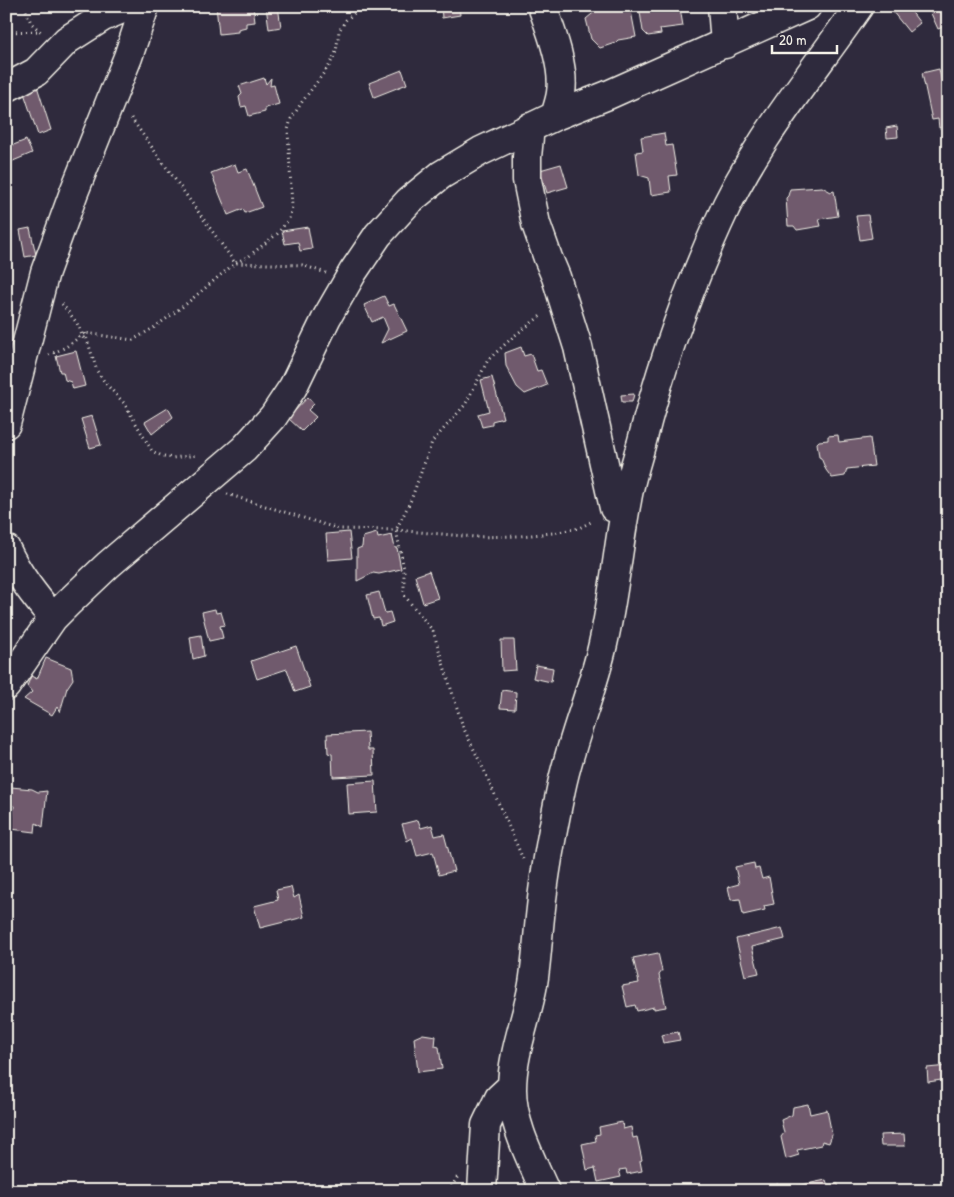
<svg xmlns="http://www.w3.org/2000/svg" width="954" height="1197" font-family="'Patrick Hand',sans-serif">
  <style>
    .building { fill: #705a6d; stroke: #f4f1e8 }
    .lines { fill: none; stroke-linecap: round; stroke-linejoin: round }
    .minor-casing { stroke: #f4f1e8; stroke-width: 31 }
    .path { stroke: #f4f1e8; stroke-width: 3; stroke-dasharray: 1 4; stroke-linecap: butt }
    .minor { stroke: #2f2a3d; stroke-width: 28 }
  </style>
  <rect width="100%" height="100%" fill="#2f2a3d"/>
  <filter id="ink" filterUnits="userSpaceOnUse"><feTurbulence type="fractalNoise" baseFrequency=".02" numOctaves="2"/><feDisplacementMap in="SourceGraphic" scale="10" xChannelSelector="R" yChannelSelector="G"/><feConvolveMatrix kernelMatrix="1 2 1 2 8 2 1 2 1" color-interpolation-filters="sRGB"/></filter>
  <g filter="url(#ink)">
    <!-- building -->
    <path class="building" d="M 216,6 L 253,6 L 255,22 L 246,23 L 246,27 L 238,29 L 238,32 L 219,34 Z
      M 266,6 L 278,6 L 281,27 L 269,29 Z
      M 441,6 L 459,6 L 460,15 L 442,18 Z
      M 599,6 L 630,6 L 636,37 L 618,40 L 615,43 L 600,48 L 591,39 L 586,19 L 598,9 Z
      M 639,6 L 676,6 L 676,9 L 680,8 L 683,26 L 660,29 L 661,34 L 648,36 L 643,31 Z
      M 888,6 L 907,6 L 920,23 L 909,32 Z
      M 931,6 L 948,6 L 948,25 L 938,29 L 930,11 Z
      M 939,69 L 948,110 L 948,126 L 939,128 L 938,119 L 932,120 L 922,73 Z
      M 402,70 L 407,84 L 374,97 L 369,83 Z
      M 264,78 L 266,84 L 271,78 L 270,86 L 274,85 L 279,104 L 265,108 L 265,112 L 249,116 L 246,106 L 241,107 L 239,97 L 242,94 L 239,86 Z
      M 36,83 L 51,130 L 38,135 L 22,87 Z
      M 897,126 L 898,137 L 887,138 L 886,128 Z
      M 664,133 L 666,146 L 672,145 L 677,175 L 669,176 L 671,192 L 651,195 L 649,178 L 639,175 L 636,152 L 643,151 L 641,137 Z
      M 26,140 L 32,153 L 6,164 L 6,148 Z
      M 235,164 L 238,172 L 247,169 L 262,207 L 245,213 L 243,209 L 228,215 L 211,173 Z
      M 561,164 L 568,187 L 547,193 L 540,170 Z
      M 822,187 L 831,192 L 834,191 L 838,216 L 819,219 L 821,226 L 797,230 L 794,226 L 788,226 L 786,198 L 788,196 L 790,189 Z
      M 868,215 L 872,238 L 860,240 L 856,216 Z
      M 308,227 L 312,249 L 300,251 L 298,242 L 285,244 L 282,231 Z
      M 30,228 L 36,255 L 25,257 L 20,230 Z
      M 384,296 L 389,306 L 394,304 L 407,331 L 381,343 L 388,329 L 383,317 L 372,322 L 364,305 Z
      M 6,309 L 8,329 L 6,330 Z
      M 521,347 L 524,356 L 531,354 L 537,371 L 541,370 L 547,385 L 525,394 L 517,387 L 506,366 L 505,353 Z
      M 76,351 L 85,386 L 73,389 L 71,382 L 65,380 L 63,372 L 60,372 L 56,356 Z
      M 492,377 L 503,418 L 492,421 L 492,425 L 482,427 L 478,414 L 489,411 L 481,380 Z
      M 634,394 L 632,402 L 622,402 L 621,395 Z
      M 308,397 L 314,404 L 308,410 L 316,417 L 302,431 L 288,418 Z
      M 168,408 L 173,417 L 152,434 L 145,422 Z
      M 92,416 L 101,445 L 90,448 L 81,419 Z
      M 838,435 L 839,442 L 870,438 L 874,466 L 847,469 L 845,476 L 832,478 L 826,470 L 821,458 L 819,457 L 817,443 L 819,441 L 828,440 L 828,436 Z
      M 349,532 L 352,558 L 328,560 L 326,534 Z
      M 377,533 L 378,538 L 392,535 L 395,548 L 397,548 L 401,569 L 379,574 L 373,573 L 357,581 L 357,549 L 362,547 L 363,537 Z
      M 429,571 L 438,598 L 423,603 L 415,576 Z
      M 379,592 L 385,613 L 390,612 L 393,622 L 381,626 L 379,618 L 373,619 L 367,595 Z
      M 215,609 L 216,613 L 221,612 L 225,625 L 220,626 L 223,638 L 209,641 L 202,612 Z
      M 201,635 L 204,656 L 193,659 L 190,637 Z
      M 501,640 L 514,640 L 516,670 L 502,671 Z
      M 296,646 L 310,687 L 295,692 L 287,669 L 257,679 L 251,661 Z
      M 46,658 L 71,668 L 73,679 L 67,688 L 60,712 L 57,707 L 52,715 L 24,699 L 32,692 L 27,686 L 31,676 L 37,679 Z
      M 536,665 L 553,668 L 551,682 L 533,678 Z
      M 502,690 L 516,692 L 515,709 L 500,708 Z
      M 367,732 L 368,750 L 373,750 L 374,775 L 333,777 L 332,754 L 328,753 L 327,734 Z
      M 375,781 L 377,812 L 349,814 L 347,783 Z
      M 11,787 L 32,789 L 38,792 L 47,791 L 43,827 L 36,823 L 35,832 L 11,829 L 14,806 L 10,804 Z
      M 418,820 L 421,828 L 432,825 L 435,836 L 444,834 L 454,871 L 439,875 L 433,852 L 417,856 L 412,838 L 407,841 L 402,824 Z
      M 754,863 L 755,869 L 759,868 L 762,879 L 769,877 L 774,904 L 764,906 L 765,910 L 743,915 L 740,899 L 731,900 L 728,887 L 739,884 L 735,867 Z
      M 291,887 L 294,898 L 299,895 L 304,917 L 260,928 L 254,906 L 278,900 L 276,890 Z
      M 782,928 L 785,939 L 752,947 L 759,973 L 745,976 L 736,939 Z
      M 658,953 L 662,971 L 659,975 L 666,1007 L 654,1009 L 654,1007 L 637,1011 L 635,1005 L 627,1007 L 622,986 L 639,983 L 633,958 Z
      M 678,1032 L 680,1040 L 663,1043 L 661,1035 Z
      M 423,1034 L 436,1036 L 435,1046 L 439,1047 L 442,1069 L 418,1072 L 414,1038 Z
      M 948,1066 L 948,1079 L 928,1082 L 927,1068 Z
      M 808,1104 L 810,1114 L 827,1110 L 832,1135 L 829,1143 L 822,1141 L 821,1145 L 797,1150 L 799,1155 L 786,1159 L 781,1137 L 784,1133 L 781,1120 L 792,1115 L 793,1107 Z
      M 622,1122 L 623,1129 L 631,1127 L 633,1138 L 637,1137 L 642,1160 L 640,1161 L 642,1171 L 627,1174 L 626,1169 L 619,1170 L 621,1177 L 598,1182 L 595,1168 L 587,1170 L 582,1144 L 596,1141 L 595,1135 L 600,1134 L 599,1127 Z
      M 904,1134 L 905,1146 L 881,1146 L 880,1135 Z
      M 826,1180 L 828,1186 L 838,1184 L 839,1191 L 798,1191 L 797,1186 Z
      M 778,1184 L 779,1191 L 745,1191 Z"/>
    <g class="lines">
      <defs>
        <path id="minor" d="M 542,6 C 551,31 565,67 561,93 C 560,101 557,109 555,116
          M 722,6 L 725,44
          M 6,88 L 36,72 L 67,40 L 103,17 L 129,6
          M 530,127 L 527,157 L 527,180 L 536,224 L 548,258 L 556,277 L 578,347 L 614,508
          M 6,424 L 45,272 L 74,192 L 128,57 L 145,6
          M 6,549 C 18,575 35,596 53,618
          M 6,686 L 53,618 L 68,603 L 108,565 L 244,449 L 273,417 L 293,387 L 327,317 L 353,272 L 378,235 L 409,201 L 441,175 L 481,151 L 555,116 L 608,95 L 807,6
          M 482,1191 L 486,1125 L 499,1098 L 512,1086
          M 545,1191 C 531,1159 512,1124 512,1089 C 512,1053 527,1019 533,984 C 537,959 538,933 541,908 C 545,869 553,828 561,789 C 571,740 592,693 603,644 C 614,596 618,547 627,500 C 630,481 636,463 641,445 C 660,369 686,295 718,224 C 753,144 810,77 859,6"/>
      </defs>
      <!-- minor casing -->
      <use href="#minor" class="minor-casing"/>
      <!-- path -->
      <path class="path" d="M 24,6 L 31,23 L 41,32
        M 6,32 L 41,31
        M 131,118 L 235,263 L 302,265 L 326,273
        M 62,304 L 77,323 L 84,340 L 85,333 L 97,371 L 106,384 L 124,403 L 152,451 L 160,455 L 172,458 L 198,455
        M 49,355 L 66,347 L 85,333 L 133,340 L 155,327 L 186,304 L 235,263 L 249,256 L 277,234 L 289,219 L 292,207 L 288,130 L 291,119 L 302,102 L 329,66 L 336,52 L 339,31 L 346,20 L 363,6
        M 227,494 L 339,529 L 396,530 L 475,537 L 520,536 L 553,533 L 579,528 L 593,521
        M 523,859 L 484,770 L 463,727 L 433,631 L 404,595 L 404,569 L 396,530 L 411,500 L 432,442 L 465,405 L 488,360 L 514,336 L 542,315
        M 449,1191 L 458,1176"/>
      <!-- minor -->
      <use href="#minor" class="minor"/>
    </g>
  </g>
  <!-- margin -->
  <rect width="954" height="1197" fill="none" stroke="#2f2a3d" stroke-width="25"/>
  <rect x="12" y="12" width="929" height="1172" fill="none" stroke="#f4f1e8" stroke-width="2" filter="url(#ink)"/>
  <!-- scale -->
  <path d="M772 45v8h65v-8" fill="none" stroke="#f4f1e8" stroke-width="2.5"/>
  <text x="779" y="45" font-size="15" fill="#f4f1e8" stroke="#2f2a3d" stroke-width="4" paint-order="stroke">20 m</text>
</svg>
